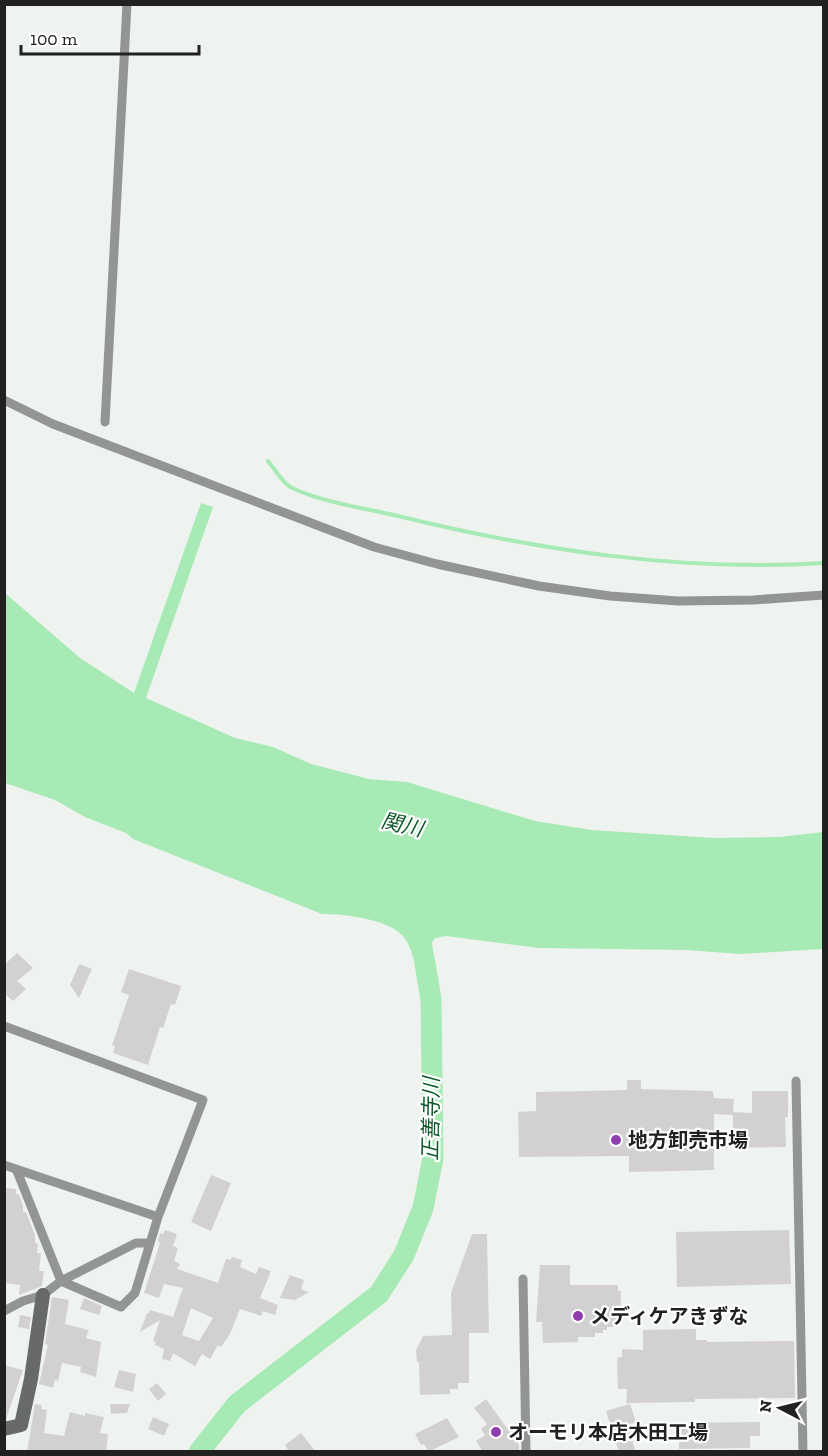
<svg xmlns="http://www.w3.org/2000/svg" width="828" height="1456" font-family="'Zilla Slab','Noto Sans JP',serif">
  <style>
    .water { fill: #a7eab5 }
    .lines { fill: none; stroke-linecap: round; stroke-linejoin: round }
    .stream { stroke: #a7eab5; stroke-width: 4 }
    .river { stroke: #a7eab5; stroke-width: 21 }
    .building { fill: #d3d0d4; fill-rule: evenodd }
    .street { stroke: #939594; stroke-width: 9 }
    .secondary { stroke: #676a67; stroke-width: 14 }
    .poi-dot { fill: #8f3dac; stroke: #fff; stroke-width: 2 }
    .labels { text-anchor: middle; stroke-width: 4.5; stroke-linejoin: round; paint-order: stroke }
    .poi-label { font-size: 20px; font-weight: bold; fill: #202120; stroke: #fff; text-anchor: start }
    .water-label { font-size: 21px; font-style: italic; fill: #0f592a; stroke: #fff }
  </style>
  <rect width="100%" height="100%" fill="#eef3ef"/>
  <!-- water -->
  <path class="water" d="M 201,503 L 213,507 L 146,698 L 235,738 L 273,747 L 311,764 L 369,779 L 407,782 L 535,821 L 592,830 L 713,838 L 780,837 L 823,832 L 823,949 L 740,954 L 686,950 L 539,948 L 446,936 L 435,938 L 432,943 L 439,988 L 420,991 C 416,975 415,955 406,940 C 393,919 345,914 322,914 L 133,839 L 126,833 L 85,817 L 55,800 L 5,783 L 5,593 L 80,658 L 134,693 Z"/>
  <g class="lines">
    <!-- stream -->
    <path class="stream" d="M 268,461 C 275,469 283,484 292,488 C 325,503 364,508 398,516 C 537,550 680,572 824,563"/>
    <!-- river -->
    <path class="river" d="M 199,1452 L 237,1404 L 379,1294 L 404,1255 L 423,1208 L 433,1158 L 431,1000 L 425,963"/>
  </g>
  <!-- building -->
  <path class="building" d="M 17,953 L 33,968 L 17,981 L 26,989 L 13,1001 L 4,993 L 4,965 Z
    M 79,964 L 92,969 L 79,998 L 70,985 Z
    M 129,969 L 181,986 L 175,1005 L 171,1004 L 163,1028 L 160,1027 L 148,1065 L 113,1053 L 115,1046 L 112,1045 L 129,995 L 121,992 Z
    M 627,1080 L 641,1080 L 641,1089 L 713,1091 L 714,1098 L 734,1099 L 733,1112 L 752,1113 L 752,1091 L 788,1091 L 788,1117 L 785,1117 L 786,1147 L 714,1148 L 714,1170 L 629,1172 L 629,1156 L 519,1157 L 518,1112 L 536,1111 L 536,1092 L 627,1090 ZM 733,1112 L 733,1133 L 714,1133 L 714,1114 L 733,1115 Z
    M 211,1175 L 231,1183 L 211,1231 L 191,1222 Z
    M 4,1188 L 16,1189 L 16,1194 L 19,1195 L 23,1205 L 23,1212 L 26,1212 L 35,1235 L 35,1243 L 38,1244 L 37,1253 L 41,1253 L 39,1271 L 44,1271 L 42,1286 L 19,1295 L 20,1285 L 4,1283 Z
    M 165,1230 L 177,1234 L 173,1246 L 178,1248 L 174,1261 L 180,1264 L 177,1269 L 218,1283 L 226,1259 L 231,1260 L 232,1257 L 242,1260 L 240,1267 L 256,1274 L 259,1267 L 271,1271 L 260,1298 L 278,1305 L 275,1315 L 263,1311 L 261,1316 L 240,1309 L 230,1334 L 221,1347 L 218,1345 L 210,1359 L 202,1354 L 195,1366 L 173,1353 L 170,1361 L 162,1359 L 164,1349 L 155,1345 L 156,1342 L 153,1341 L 160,1320 L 140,1332 L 147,1313 L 149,1313 L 150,1310 L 173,1317 L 183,1288 L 164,1284 L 159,1298 L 144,1293 L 160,1243 L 158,1242 L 160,1233 L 163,1234 ZM 191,1308 L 213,1318 L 199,1341 L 182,1335 Z
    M 789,1230 L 791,1284 L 677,1287 L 676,1232 Z
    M 472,1234 L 487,1234 L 489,1333 L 469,1333 L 469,1383 L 458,1383 L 458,1389 L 450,1389 L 450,1394 L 420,1395 L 419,1362 L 417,1362 L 416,1350 L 423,1336 L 452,1335 L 451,1293 Z
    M 540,1265 L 570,1265 L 570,1285 L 618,1285 L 618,1291 L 621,1291 L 620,1322 L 613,1322 L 613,1327 L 607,1327 L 607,1330 L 603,1330 L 603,1333 L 595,1333 L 595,1337 L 578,1337 L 578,1342 L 543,1343 L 542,1322 L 536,1322 Z
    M 290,1275 L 304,1280 L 301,1289 L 309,1292 L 295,1300 L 280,1298 Z
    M 52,1297 L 69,1300 L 65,1324 L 89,1330 L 86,1338 L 101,1342 L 96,1377 L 80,1372 L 81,1367 L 62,1363 L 58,1381 L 55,1380 L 53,1388 L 39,1384 L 48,1345 L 45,1344 Z
    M 84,1298 L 102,1306 L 99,1315 L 80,1309 Z
    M 20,1315 L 31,1317 L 29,1329 L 18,1327 Z
    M 696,1329 L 696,1340 L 707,1340 L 707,1342 L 794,1341 L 795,1398 L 695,1399 L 695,1402 L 626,1403 L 627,1389 L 618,1389 L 617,1362 L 618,1357 L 622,1357 L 622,1349 L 643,1350 L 643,1330 Z
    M 4,1365 L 23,1370 L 6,1419 L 4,1418 Z
    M 119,1370 L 136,1374 L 133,1392 L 114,1387 Z
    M 157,1383 L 166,1394 L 158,1401 L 149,1389 Z
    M 486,1399 L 519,1445 L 519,1452 L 483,1452 L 476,1441 L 485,1435 L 481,1429 L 487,1424 L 474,1408 Z
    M 35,1404 L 42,1405 L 41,1409 L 47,1410 L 44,1433 L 64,1436 L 70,1412 L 85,1416 L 85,1413 L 104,1417 L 100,1433 L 108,1434 L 106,1452 L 27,1452 Z
    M 110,1404 L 130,1404 L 127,1413 L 111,1414 Z
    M 630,1404 L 636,1422 L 627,1425 L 636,1452 L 619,1452 L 606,1411 Z
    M 153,1417 L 169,1424 L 164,1436 L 148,1429 Z
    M 447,1418 L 459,1437 L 428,1452 L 424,1444 L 421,1445 L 415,1434 Z
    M 760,1422 L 760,1436 L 750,1436 L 750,1448 L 679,1449 L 679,1423 Z
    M 301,1433 L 316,1452 L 289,1452 L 285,1445 Z"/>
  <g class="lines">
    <!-- street -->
    <path class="street" d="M 4,400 L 53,424 L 374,547 L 437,564 L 539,586 L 610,596 L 678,601 L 753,600 L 824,595
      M 105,422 L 127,4
      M 4,1026 L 203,1100 L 158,1217 L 135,1293 L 121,1307 L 61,1281 L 43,1295 L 23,1301 L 4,1311
      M 796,1081 L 803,1452
      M 4,1165 L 158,1217
      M 17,1171 L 61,1281 L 136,1243 L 149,1243
      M 523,1279 L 526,1452"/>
    <!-- secondary -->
    <path class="secondary" d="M 4,1429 L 21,1425 L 31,1379 L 43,1295"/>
  </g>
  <!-- markers -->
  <g class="poi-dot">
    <circle cx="616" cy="1140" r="6"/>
    <circle cx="578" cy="1316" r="6"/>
    <circle cx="496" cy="1432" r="6"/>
  </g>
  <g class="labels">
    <!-- poi labels -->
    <g class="poi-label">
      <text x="628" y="1147">地方卸売市場</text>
      <text x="590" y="1323">メディケアきずな</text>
      <text x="508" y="1439">オーモリ本店木田工場</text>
    </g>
    <!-- water labels -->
    <g class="water-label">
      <text transform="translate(402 825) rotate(13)" y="7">関川</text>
      <text transform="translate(431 1119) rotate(-89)" y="7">正善寺川</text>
    </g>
  </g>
  <!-- border -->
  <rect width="828" height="1456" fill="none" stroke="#202120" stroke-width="12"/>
  <!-- north arrow -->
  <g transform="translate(780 1408) rotate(277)" stroke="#ffffff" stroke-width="4.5" paint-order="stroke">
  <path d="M0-4.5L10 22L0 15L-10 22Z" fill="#202120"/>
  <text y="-9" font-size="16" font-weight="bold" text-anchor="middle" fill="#202120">N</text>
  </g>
  <!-- scale -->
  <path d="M21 45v9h178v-9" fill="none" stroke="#202120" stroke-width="3"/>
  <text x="30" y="45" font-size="18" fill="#202120" stroke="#ffffff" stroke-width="4.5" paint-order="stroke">100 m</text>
</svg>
